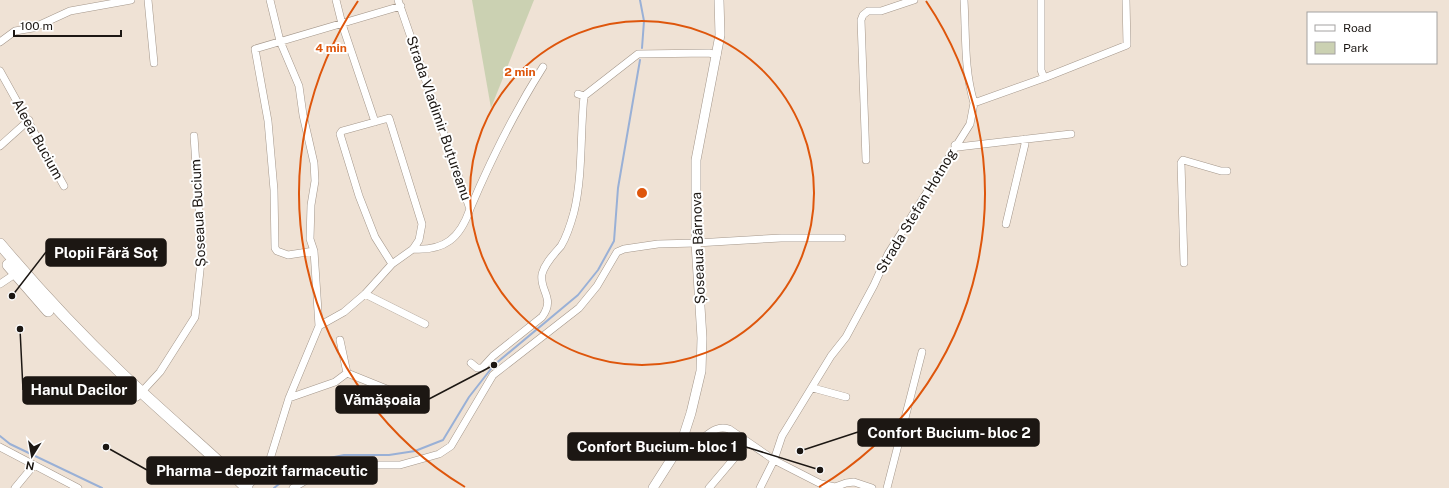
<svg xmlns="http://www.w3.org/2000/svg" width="1449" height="488" font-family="'Public Sans',sans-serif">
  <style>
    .green { fill: #cbd1b2 }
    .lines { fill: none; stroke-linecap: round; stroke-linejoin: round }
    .stream { stroke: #99b0d6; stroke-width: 2 }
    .minor-casing { stroke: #a4978b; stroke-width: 8 }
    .secondary-casing { stroke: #a4978b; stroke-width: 10 }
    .primary-casing { stroke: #a4978b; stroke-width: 12 }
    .minor { stroke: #fff; stroke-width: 7 }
    .secondary { stroke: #fff; stroke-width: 9 }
    .primary { stroke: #fff; stroke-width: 11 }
    .ring { fill: none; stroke: #de560c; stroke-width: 2 }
    .labels { text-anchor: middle; stroke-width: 4; stroke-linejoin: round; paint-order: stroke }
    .street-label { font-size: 14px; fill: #1c1713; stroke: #fff }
    .centre { fill: #de560c; stroke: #fff; stroke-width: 2 }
    .ring-label { font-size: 12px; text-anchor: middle; font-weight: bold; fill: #de560c; stroke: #fff; stroke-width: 4; stroke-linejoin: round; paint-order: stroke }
    .leader { fill: none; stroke: #1c1713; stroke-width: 1.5 }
    .callout-dot { fill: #1c1713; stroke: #fff; stroke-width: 1.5 }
    .callout { fill: #1c1713; stroke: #1c1713; stroke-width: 1.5 }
    .callout-label { font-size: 15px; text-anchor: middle; font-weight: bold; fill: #fff }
  </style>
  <rect width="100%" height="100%" fill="#efe2d5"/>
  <!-- green -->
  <path class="green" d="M 472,0 L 534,0 L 491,108 Z"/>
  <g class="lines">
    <!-- stream -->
    <path class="stream" d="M 640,0 L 644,21 L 642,48
      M 0,436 L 10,444 L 102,488
      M 274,488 L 305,463 L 344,455 L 389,455 L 415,451 L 443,440 L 469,397 L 494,365 L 578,295 L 598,270 L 614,241 L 618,188 L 640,60"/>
    <defs>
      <path id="minor" d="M 148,0 L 154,63
        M 270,0 L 280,41 L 299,86 L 303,115 L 314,163 L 315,181 L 311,205 L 310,239 L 314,251 L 319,326
        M 336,0 L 342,24 L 375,122
        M 398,0 L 470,209 C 460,238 445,251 413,249
        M 964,0 C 966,34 964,70 974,103
        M 1041,0 L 1041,70 L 1044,78
        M 0,42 L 15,31 L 33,28 L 70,11 L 131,0
        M 0,71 L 64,186
        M 578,94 L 584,96 L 638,54 L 709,53 L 717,55
        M 955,145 L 958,147 L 1071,134
        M 0,146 L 29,120
        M 866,160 L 861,20 L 863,15 L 868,11 L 881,11 L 914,0
        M 470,209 C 491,159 514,113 543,67
        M 1006,224 L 1025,144 L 1025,139
        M 314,251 L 288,255 L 277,251 L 275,248 L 274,190 L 268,121 L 255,49 L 401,6
        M 1184,263 L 1181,163 L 1183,160 L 1221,171 L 1227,171
        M 0,284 L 18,272
        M 365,294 L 425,324
        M 340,340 L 347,373
        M 471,363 L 477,368 L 482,368 L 493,356 L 542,317 C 556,298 539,291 542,274 C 545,263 554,254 561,246 C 567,236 571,223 574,212 C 583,175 580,134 584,96
        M 813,388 L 846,397
        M 137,397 L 160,372 L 195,317 L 202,252 L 194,136
        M 289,398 L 335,382 L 347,373 L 414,400
        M 681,444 C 704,448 708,423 729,429 L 774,460 L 821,484 L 835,487 L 846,483 L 854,482 L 872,488
        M 0,447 L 78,488
        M 15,488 L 34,465
        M 246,488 L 267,466 L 271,456 L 289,398 L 319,326 L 344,312 L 365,294 L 392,264 L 413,249 L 419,240 L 422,224 L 389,118 L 342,131 L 340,134 L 359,196 L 375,237 L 392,264
        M 293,488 L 310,478 L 346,466 L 360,465 L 400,465 L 439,454 L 451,446 L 493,375 L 579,308 L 597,286 L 617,252 L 624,249 L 658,244 L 696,243 L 781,238 L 842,238
        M 709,488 L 748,442
        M 760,488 L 774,460 L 782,436 L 831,356 L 846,337 L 874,285 L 888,254 L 970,124 L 974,103 L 1044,78 L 1127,45 L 1126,0
        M 887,488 L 922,352"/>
      <path id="secondary" d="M 653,488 L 681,444 L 691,413 L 701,371 L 702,338 L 696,243 L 696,160 L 720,35 L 719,0"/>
      <path id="primary" d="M 0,244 C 38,289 78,332 121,373 C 162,412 206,449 247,488
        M 8,265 L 48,311"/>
    </defs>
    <!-- minor casing -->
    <use href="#minor" class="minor-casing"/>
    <!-- secondary casing -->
    <use href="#secondary" class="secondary-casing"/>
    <!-- primary casing -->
    <use href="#primary" class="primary-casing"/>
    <!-- minor -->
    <use href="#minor" class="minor"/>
    <!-- secondary -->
    <use href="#secondary" class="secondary"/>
    <!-- primary -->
    <use href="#primary" class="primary"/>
  </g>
  <!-- distance rings -->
  <g class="ring">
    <circle cx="642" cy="193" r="172"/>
    <path d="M465 487A343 343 0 0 1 358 1M926 1A343 343 0 0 1 819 487"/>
  </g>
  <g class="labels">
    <!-- street labels -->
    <g class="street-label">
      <text transform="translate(439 118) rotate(71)" y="5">Strada Vladimir Buțureanu</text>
      <text transform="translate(38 139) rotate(61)" y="5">Aleea Bucium</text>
      <text transform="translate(916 211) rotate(-59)" y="5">Strada Stefan Hotnog</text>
      <text transform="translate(198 213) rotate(-93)" y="5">Șoseaua Bucium</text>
      <text transform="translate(698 248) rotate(-92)" y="5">Șoseaua Bârnova</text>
    </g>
  </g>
  <circle cx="642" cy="193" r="6" class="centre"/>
  <g class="ring-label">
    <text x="331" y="52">4 min</text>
    <text x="520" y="76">2 min</text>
  </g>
  <!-- callouts -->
  <path class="leader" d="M12 296L46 252M20 329L23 390M494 365L429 399M800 451L858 432M820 470L746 447M106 447L147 470"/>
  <g class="callout-dot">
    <circle cx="12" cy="296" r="4"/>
    <circle cx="20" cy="329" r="4"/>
    <circle cx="494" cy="365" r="4"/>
    <circle cx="800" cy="451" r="4"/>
    <circle cx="820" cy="470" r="4"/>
    <circle cx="106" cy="447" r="4"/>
  </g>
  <g class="callout">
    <rect x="46" y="239" width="120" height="27" rx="4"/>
    <rect x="23" y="377" width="113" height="27" rx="4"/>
    <rect x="336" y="386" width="93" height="27" rx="4"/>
    <rect x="858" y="419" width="181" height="27" rx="4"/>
    <rect x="568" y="433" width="178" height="27" rx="4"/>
    <rect x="147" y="457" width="230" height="27" rx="4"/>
  </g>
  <g class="callout-label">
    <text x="106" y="258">Plopii Fără Soț</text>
    <text x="79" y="395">Hanul Dacilor</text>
    <text x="382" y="405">Vămășoaia</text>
    <text x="949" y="438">Confort Bucium- bloc 2</text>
    <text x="657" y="452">Confort Bucium- bloc 1</text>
    <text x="262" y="476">Pharma – depozit farmaceutic</text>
  </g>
  <!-- legend -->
  <rect x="1307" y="12" width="130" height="52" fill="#ffffff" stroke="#a4a2a1"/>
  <rect x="1315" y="25" width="20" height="6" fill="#ffffff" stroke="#a4a2a1"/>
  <text x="1343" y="32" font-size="12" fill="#1c1713">Road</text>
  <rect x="1315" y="42" width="20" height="12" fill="#cbd1b2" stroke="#a4a2a1"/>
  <text x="1343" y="52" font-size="12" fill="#1c1713">Park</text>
  <!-- north arrow -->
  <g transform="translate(32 456) rotate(191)" stroke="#ffffff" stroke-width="3" paint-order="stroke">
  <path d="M0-3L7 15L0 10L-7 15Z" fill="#1c1713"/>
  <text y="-6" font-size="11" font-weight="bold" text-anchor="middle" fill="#1c1713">N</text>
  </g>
  <!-- scale -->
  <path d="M14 30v6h107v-6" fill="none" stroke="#1c1713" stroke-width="2"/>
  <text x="20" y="30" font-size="12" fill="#1c1713" stroke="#ffffff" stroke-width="3" paint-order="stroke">100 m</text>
</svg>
